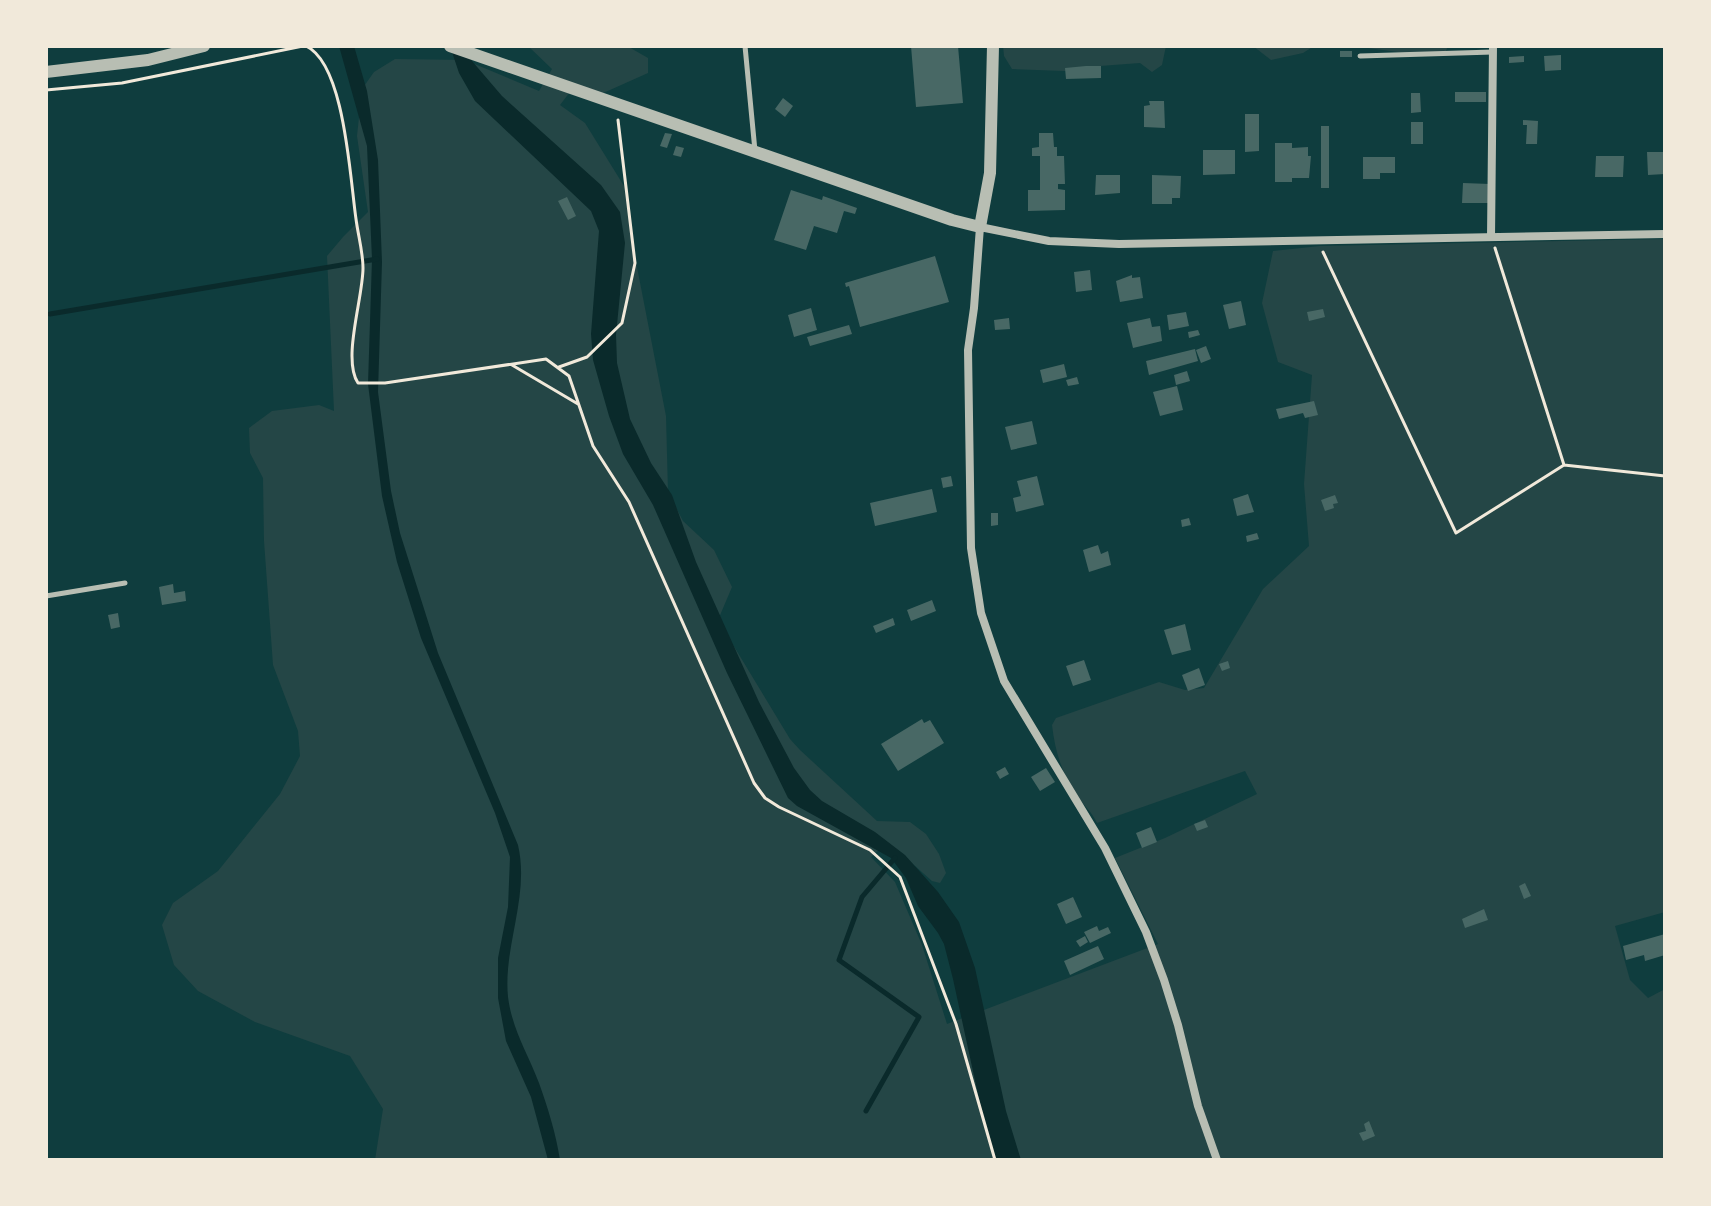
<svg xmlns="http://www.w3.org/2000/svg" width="1711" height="1206" font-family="'Archivo Narrow',sans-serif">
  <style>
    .green { fill: #244646 }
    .water { fill: #0a2a2b }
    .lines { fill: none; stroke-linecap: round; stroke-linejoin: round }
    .stream { stroke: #0a2a2b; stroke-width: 5 }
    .building { fill: #486865 }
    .path { stroke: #f1e9da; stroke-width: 3 }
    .service { stroke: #b8beb3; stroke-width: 5 }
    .minor { stroke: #b8beb3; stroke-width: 8 }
    .tertiary { stroke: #b8beb3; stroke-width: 12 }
  </style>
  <rect width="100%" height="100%" fill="#0f3d3e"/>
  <!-- green -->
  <path class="green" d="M 528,46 L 627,46 L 648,58 L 648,73 L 601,94 L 570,92 L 560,105 L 585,123 L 624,186 L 630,231 L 666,416 L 668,492 L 683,521 L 714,550 L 732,587 L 718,620 L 790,739 L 800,750 L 877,821 L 910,822 L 926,834 L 939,854 L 946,873 L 940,883 L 932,881 L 897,850 L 880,849 L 871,857 L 895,882 L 922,945 L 947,1024 L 1158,944 L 1115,858 L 1165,838 L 1257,794 L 1245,771 L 1097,823 C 1092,812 1085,807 1078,797 C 1062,775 1055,751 1052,725 L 1056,718 L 1159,682 L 1185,690 L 1204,688 L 1263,589 L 1309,546 L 1304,484 L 1312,375 L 1278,362 L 1262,303 L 1273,251 L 1320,246 L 1665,239 L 1665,912 L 1615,926 L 1630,980 L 1648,998 L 1665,989 L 1665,1160 L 375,1160 L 383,1109 L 350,1056 L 255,1022 L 198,991 L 174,965 L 162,925 L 173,903 L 218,871 L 280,794 L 300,756 L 298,731 L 273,665 L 264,541 L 263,478 L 250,453 L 249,428 L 272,411 L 319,405 L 334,411 L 327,256 L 343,237 L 368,212 L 357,136 L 362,89 L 374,72 L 395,59 L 465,60 L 539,91 L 552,69 Z
    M 1003,46 L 1166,46 L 1162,65 L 1152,72 L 1140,63 L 1100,66 L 1092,72 L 1012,69 L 1004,56 Z
    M 1253,46 L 1314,46 L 1303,53 L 1271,60 Z
    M 1353,46 L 1448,46 L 1445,53 L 1413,54 Z"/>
  <!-- water -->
  <path class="water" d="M 339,46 L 354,46 L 367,91 L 378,160 L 382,262 L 378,392 L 391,491 L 400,533 L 438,653 L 518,845 C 530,896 503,946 508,997 C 512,1029 528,1054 539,1083 C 548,1108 556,1134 560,1160 L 548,1160 L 531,1097 L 506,1041 L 498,998 L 498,958 L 508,907 L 510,857 L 495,813 L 421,638 L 397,562 L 382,496 L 368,384 L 372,259 L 367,146 Z
    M 450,46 L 466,54 L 502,96 L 601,185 L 620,212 L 625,243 L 616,335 L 617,363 L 630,419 L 651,463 L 672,495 L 696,562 L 759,702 L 794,768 L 810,790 L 822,801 L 875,832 L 905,855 L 938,892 L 959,922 L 975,968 L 1006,1111 L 1021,1160 L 995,1160 L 984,1122 L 953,979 L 944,944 L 938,933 L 918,906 L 906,878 L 891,858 L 797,806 L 788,798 L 727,673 L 653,505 L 623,454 L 609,416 L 593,360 L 591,334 L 599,231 L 591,211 L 475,101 L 459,73 Z"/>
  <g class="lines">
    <!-- stream -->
    <path class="stream" d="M 50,314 L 377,259
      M 866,1111 L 919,1017 L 839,960 L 862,897 L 895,858"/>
  </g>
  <!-- building -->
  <path class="building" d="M 911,46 L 958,46 L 963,103 L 916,107 Z
    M 1340,51 L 1352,51 L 1352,57 L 1340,57 Z
    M 1561,55 L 1561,70 L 1545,71 L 1544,56 Z
    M 1524,56 L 1524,62 L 1509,63 L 1509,57 Z
    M 1086,66 L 1101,66 L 1101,78 L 1066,79 L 1065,68 Z
    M 1455,92 L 1486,92 L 1486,102 L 1455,102 Z
    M 1411,93 L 1420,93 L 1421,112 L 1411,113 Z
    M 783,98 L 793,106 L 785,117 L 775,109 Z
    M 1149,101 L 1164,101 L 1165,128 L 1144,127 L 1144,106 L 1150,105 Z
    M 1245,114 L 1259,114 L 1259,151 L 1245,152 Z
    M 1523,120 L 1538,121 L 1537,144 L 1526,144 L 1527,125 L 1523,125 Z
    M 1411,122 L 1423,122 L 1423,144 L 1411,144 Z
    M 1321,126 L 1329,126 L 1329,188 L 1321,188 Z
    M 665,133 L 672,134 L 667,148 L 660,146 Z
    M 1039,133 L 1053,133 L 1054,147 L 1057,147 L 1057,156 L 1064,156 L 1065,184 L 1058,184 L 1058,189 L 1065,190 L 1065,210 L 1028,211 L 1028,190 L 1040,190 L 1040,156 L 1032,156 L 1032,148 L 1039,147 Z
    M 1275,143 L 1292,143 L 1292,148 L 1308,147 L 1308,156 L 1311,156 L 1309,178 L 1292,178 L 1292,182 L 1275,182 Z
    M 676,146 L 684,148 L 681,157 L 673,155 Z
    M 1203,150 L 1235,150 L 1235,174 L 1203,175 Z
    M 1647,152 L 1665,152 L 1665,174 L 1648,175 Z
    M 1596,156 L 1624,156 L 1623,177 L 1595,177 Z
    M 1363,157 L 1395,157 L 1395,173 L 1380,173 L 1380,179 L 1363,179 Z
    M 1096,175 L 1120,175 L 1120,193 L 1095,195 Z
    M 1152,175 L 1181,176 L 1180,198 L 1172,198 L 1172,204 L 1152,204 Z
    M 1463,183 L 1490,184 L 1488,203 L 1462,203 Z
    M 791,190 L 822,200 L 823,196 L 857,208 L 855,214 L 844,211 L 837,233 L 814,226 L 806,250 L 774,240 Z
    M 567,197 L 576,216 L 568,220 L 558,201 Z
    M 935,256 L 949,302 L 860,327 L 849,286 L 846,287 L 845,283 Z
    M 1090,270 L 1092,290 L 1076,292 L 1074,272 Z
    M 1132,275 L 1132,278 L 1140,277 L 1143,298 L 1120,302 L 1116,281 Z
    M 1241,301 L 1246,325 L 1229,329 L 1223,305 Z
    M 811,308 L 817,330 L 794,337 L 788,315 Z
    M 1323,309 L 1325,317 L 1309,321 L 1307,312 Z
    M 1186,312 L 1189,326 L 1169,330 L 1167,315 Z
    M 1009,318 L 1010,329 L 995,330 L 994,320 Z
    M 1150,318 L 1152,327 L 1160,326 L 1162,341 L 1133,348 L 1127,323 Z
    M 849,325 L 852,334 L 810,346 L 807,337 Z
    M 1198,330 L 1200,335 L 1189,338 L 1188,332 Z
    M 1206,346 L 1211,359 L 1201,363 L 1196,350 Z
    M 1195,349 L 1198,361 L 1149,375 L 1146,361 Z
    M 1064,364 L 1067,377 L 1043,383 L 1040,370 Z
    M 1187,371 L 1190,381 L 1176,385 L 1174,375 Z
    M 1077,377 L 1079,384 L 1068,386 L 1066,380 Z
    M 1177,386 L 1183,410 L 1160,416 L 1153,392 Z
    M 1314,401 L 1318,415 L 1305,418 L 1303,413 L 1279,419 L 1276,409 Z
    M 1032,421 L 1037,444 L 1011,450 L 1005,427 Z
    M 951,476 L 953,486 L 943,488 L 941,478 Z
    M 1037,476 L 1044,505 L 1016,512 L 1013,498 L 1021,496 L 1017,481 Z
    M 932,489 L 937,512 L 875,526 L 870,503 Z
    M 1248,494 L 1254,512 L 1237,516 L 1233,499 Z
    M 1335,495 L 1338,503 L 1333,504 L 1334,508 L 1325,511 L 1321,500 Z
    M 991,513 L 998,513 L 998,525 L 991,526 Z
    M 1189,518 L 1191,525 L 1182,527 L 1181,520 Z
    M 1257,533 L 1259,539 L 1247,542 L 1246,536 Z
    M 1098,545 L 1101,554 L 1108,551 L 1111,565 L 1089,572 L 1083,550 Z
    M 173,584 L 174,593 L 185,591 L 186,601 L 162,605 L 159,587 Z
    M 932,600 L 936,611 L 911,621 L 907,610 Z
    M 118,613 L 120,627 L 111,629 L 108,615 Z
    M 893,618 L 895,625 L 876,633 L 873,626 Z
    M 1185,624 L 1191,650 L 1172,655 L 1164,630 Z
    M 1084,660 L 1091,680 L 1073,686 L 1066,666 Z
    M 1228,661 L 1230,668 L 1222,671 L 1219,664 Z
    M 1199,668 L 1205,685 L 1188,691 L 1182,675 Z
    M 922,719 L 924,723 L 930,720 L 944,743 L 898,771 L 881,744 Z
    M 1005,767 L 1009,774 L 1000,779 L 996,772 Z
    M 1046,768 L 1055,782 L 1040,791 L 1031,777 Z
    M 1205,820 L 1208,827 L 1197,831 L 1194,824 Z
    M 1151,827 L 1157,842 L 1142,848 L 1136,833 Z
    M 1525,883 L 1531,896 L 1524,899 L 1519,886 Z
    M 1073,897 L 1082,917 L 1066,924 L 1057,904 Z
    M 1484,909 L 1488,920 L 1465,928 L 1462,919 Z
    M 1097,926 L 1099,931 L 1108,927 L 1111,933 L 1090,943 L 1084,932 Z
    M 1665,934 L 1665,955 L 1645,961 L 1644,955 L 1626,960 L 1623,946 Z
    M 1085,936 L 1088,942 L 1080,947 L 1076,941 Z
    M 1098,946 L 1104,959 L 1070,975 L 1064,961 Z
    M 1369,1121 L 1375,1136 L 1363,1141 L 1359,1133 L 1366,1131 L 1364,1124 Z"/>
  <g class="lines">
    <!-- path -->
    <path class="path" d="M 306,46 C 345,64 350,179 356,219 C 358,235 363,252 363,268 C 363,298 342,359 358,383 L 385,383 L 546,359 L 569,376 L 593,446 L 629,502 L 754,783 L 765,798 L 779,807 L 870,850 L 900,877 L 956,1024 L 995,1160
      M 46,90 L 122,83 L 303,46
      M 1495,248 L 1564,465 L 1665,476
      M 1323,252 L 1456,533 L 1564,465
      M 512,365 L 578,404
      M 559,367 L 587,357 L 622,323 L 635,263 L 618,120"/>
    <!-- service -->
    <path class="service" d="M 745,46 L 755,151
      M 1360,56 L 1493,52
      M 46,596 L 125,583"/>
    <!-- minor -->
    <path class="minor" d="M 1491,237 L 1493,46
      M 1217,1160 L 1198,1106 L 1178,1025 L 1164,980 L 1146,932 L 1105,848 L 1004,681 L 981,613 L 971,548 L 968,350 L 974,308 L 980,227 L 1049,241 L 1119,244 L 1665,234"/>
    <!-- tertiary -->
    <path class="tertiary" d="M 450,46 L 952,220 L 980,227 L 990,173 L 993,46
      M 46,72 L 148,60 L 204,46"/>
  </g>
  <!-- border -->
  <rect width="1711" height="1206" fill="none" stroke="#f1e9da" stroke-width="96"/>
</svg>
